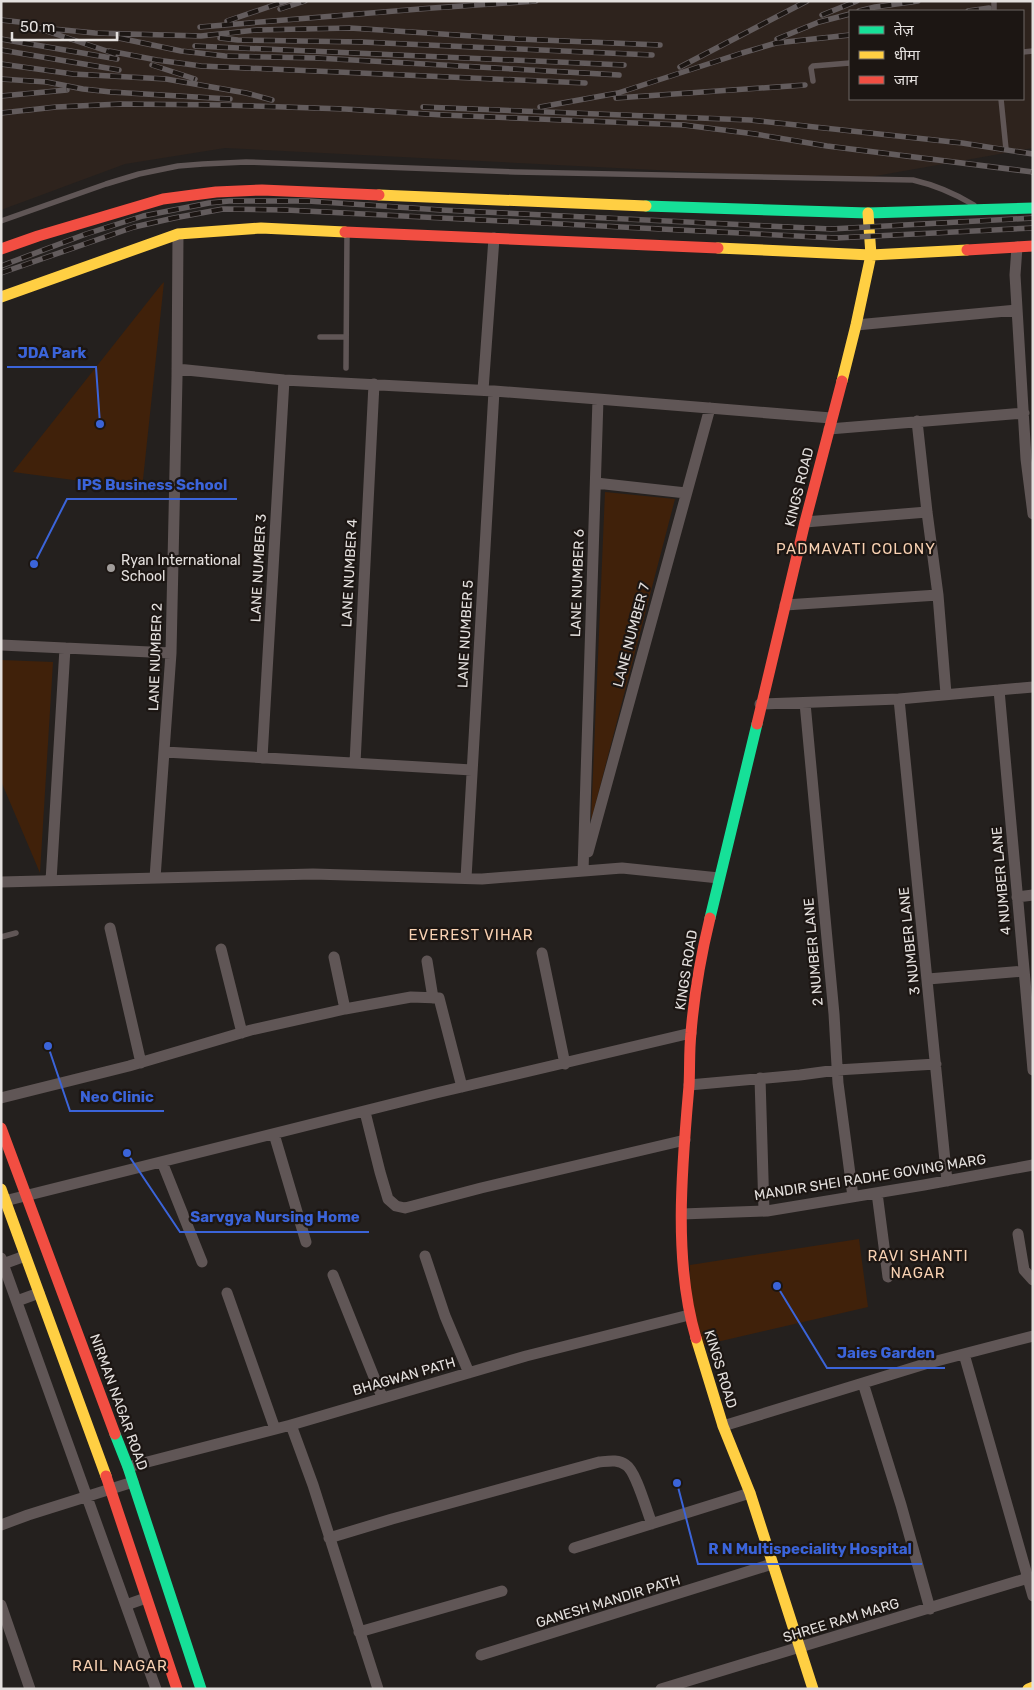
<svg xmlns="http://www.w3.org/2000/svg" width="1034" height="1690" font-family="Rubik,'Noto Sans Devanagari',sans-serif">
  <style>
    .built { fill: #2e231d; fill-rule: evenodd }
    .green { fill: #40210a }
    .lines { fill: none; stroke-linecap: round; stroke-linejoin: round }
    .lane { stroke: #605656; stroke-width: 5.5 }
    .street { stroke: #605656; stroke-width: 11 }
    .fast { stroke: #16e098; stroke-width: 11 }
    .slow { stroke: #ffcf43; stroke-width: 11 }
    .jam { stroke: #f24e42; stroke-width: 11 }
    .rail-casing { stroke: #635c5d; stroke-width: 5.5 }
    .rail { stroke: #1c1613; stroke-width: 4; stroke-dasharray: 11; stroke-linecap: butt }
    .poi-dot { fill: #a19d9b; stroke: #1c1613; stroke-width: 2 }
    .labels { text-anchor: middle; stroke-width: 4.5; stroke-linejoin: round; paint-order: stroke }
    .street-label { font-size: 14px; fill: #e4e0de; stroke: #1c1613 }
    .poi-label { font-size: 14px; fill: #e4e0de; stroke: #1c1613; text-anchor: start }
    .neighbourhood-label { font-size: 15px; letter-spacing: 1px; fill: #f8d1b2; stroke: #1c1613 }
    .leader { fill: none; stroke: #3b64d9; stroke-width: 2 }
    .callout-dot { fill: #3b64d9; stroke: #1c1613; stroke-width: 2 }
    .callout-label { font-size: 15px; text-anchor: middle; font-weight: bold; fill: #3b64d9; stroke: #1c1613; stroke-width: 4.5; stroke-linejoin: round; paint-order: stroke }
  </style>
  <rect width="100%" height="100%" fill="#24201e"/>
  <!-- built -->
  <path class="built" d="M 1,1 L 1033,1 L 1033,148 L 853,180 L 225,148 L 125,164 L 1,210 ZM 850,11 L 1023,11 L 1023,99 L 850,99 Z"/>
  <!-- green -->
  <path class="green" d="M 164,282 L 142,489 L 13,472 L 161,285 Z
    M 605,492 L 675,499 L 591,821 Z
    M 1,660 L 53,662 L 40,873 L 1,781 Z
    M 859,1239 L 868,1307 L 691,1348 L 690,1265 Z"/>
  <g class="lines">
    <!-- lane -->
    <path class="lane" d="M 994,1 L 994,11
      M 1023,52 L 1033,51
      M 813,81 L 811,68 L 813,66 L 850,63
      M 1001,99 L 1006,149
      M 1,221 L 106,184 L 139,174 L 178,166 L 203,164 L 246,162 L 515,172 L 913,180 C 935,185 954,193 974,205
      M 320,337 L 346,337
      M 346,368 L 347,234
      M 1,937 L 16,933"/>
    <!-- street -->
    <path class="street" d="M 1017,247 L 1015,275 L 1026,459 L 1033,514
      M 856,325 L 1017,310
      M 177,369 L 284,380 L 494,391 L 598,399 L 583,871
      M 483,390 L 494,238
      M 598,399 L 831,418
      M 917,421 L 927,512 L 938,595 L 946,694
      M 829,429 L 1024,413
      M 596,483 L 686,493
      M 805,522 L 927,512
      M 785,605 L 938,595
      M 1,645 L 171,653
      M 999,690 L 1033,1070
      M 899,699 L 947,1181
      M 805,703 L 834,1014 L 838,1083 L 853,1197
      M 760,704 L 899,699 L 1033,687
      M 165,752 L 472,770
      M 262,758 L 284,380
      M 355,763 L 374,384
      M 588,852 L 710,408
      M 155,878 L 171,653 L 177,378 L 178,234
      M 466,878 L 494,391
      M 51,881 L 65,648
      M 1,882 L 313,874 L 482,879 L 622,868 L 719,878
      M 1017,897 L 1033,895
      M 110,928 L 141,1063
      M 221,949 L 242,1033
      M 542,953 L 565,1064
      M 334,957 L 345,1009
      M 427,961 L 433,998
      M 928,979 L 1024,971
      M 760,1078 L 764,1211
      M 689,1085 L 800,1075 L 837,1070 L 936,1064
      M 1,1098 L 129,1066 L 251,1030 L 345,1009 L 411,997 L 439,998 L 462,1087
      M 365,1112 L 380,1172 L 388,1199 L 396,1206 L 405,1208 L 481,1188 L 685,1140
      M 274,1134 L 306,1242
      M 162,1162 L 202,1262
      M 877,1193 L 888,1277
      M 1,1202 L 436,1093 L 691,1033
      M 682,1214 L 767,1211 L 924,1185 L 1033,1165
      M 1018,1234 L 1024,1270 L 1033,1280
      M 425,1256 L 445,1316 L 469,1373
      M 1,1258 L 156,1689
      M 3,1264 L 25,1256
      M 333,1275 L 382,1397
      M 227,1293 L 275,1429
      M 17,1301 L 39,1293
      M 964,1354 L 1033,1596
      M 863,1383 L 901,1505 L 930,1609
      M 291,1425 L 313,1485 L 378,1689
      M 723,1426 L 925,1364 L 1033,1336
      M 128,1467 L 291,1425 L 526,1356 L 689,1315
      M 1,1525 L 28,1515 L 133,1482
      M 329,1538 L 392,1519 L 599,1462 C 609,1461 618,1459 626,1465 C 636,1471 647,1512 652,1524
      M 574,1548 L 750,1493
      M 1,1605 L 30,1689
      M 126,1605 L 146,1598
      M 359,1632 L 502,1591
      M 481,1655 L 772,1564
      M 661,1689 L 1028,1578"/>
    <!-- fast -->
    <path class="fast" d="M 646,206 L 868,213 L 1033,208
      M 710,918 L 757,724
      M 115,1434 L 128,1467 L 201,1689"/>
    <!-- slow -->
    <path class="slow" d="M 379,195 L 646,206
      M 718,248 L 871,255 L 967,250
      M 1,297 L 178,234 L 261,228 L 345,232
      M 842,381 L 856,325 L 871,255 L 868,213
      M 1,1189 L 106,1476
      M 696,1338 L 723,1426 L 750,1493 L 813,1689
      M 1028,1689 L 1033,1687"/>
    <!-- jam -->
    <path class="jam" d="M 345,232 L 718,248
      M 1,249 L 38,236 L 163,199 L 216,192 L 262,190 L 379,195
      M 967,250 L 1033,246
      M 757,724 L 805,522 L 842,381
      M 1,1128 L 115,1434
      M 696,1338 C 673,1261 682,1166 689,1086 C 690,1069 689,1051 691,1033 C 694,995 701,955 710,918
      M 106,1476 L 177,1689"/>
    <defs>
      <path id="rail" d="M 280,9 L 305,1
        M 859,11 L 875,7 L 918,1
        M 968,11 L 989,8
        M 822,15 L 857,1
        M 1,20 L 19,22 L 116,54
        M 227,21 L 286,1
        M 32,27 L 95,33 L 201,36 L 257,30 L 350,28 L 518,39 L 660,45
        M 200,27 L 432,8 L 536,1
        M 119,38 L 181,51 L 225,56 L 317,58 L 619,75
        M 220,38 L 238,40 L 362,42 L 652,55
        M 1,39 L 117,59
        M 777,39 L 819,22 L 850,14
        M 195,46 L 624,65
        M 1,50 L 119,70
        M 109,51 L 157,60 L 201,66 L 585,83
        M 1,64 L 73,74 L 166,79 L 246,93 L 272,100
        M 152,65 L 195,79
        M 680,67 L 807,1
        M 1,79 L 47,82 L 83,89 L 111,92 L 230,99
        M 1,96 L 67,90
        M 616,98 L 805,85
        M 423,107 L 750,120 L 962,143 L 1033,154
        M 540,107 L 618,93 L 742,53 L 776,43 L 850,35
        M 1,113 L 56,107 L 121,104 L 222,105 L 345,109 L 443,115 L 684,125 L 755,134 L 827,146 L 1033,172
        M 1,266 L 86,234 L 143,216 L 209,203 L 229,201 L 308,201 L 441,210 L 831,229 L 1033,218
        M 1,273 L 134,227 L 174,218 L 223,209 L 286,210 L 836,238 L 1033,228"/>
    </defs>
    <!-- rail casing -->
    <use href="#rail" class="rail-casing"/>
    <!-- rail -->
    <use href="#rail" class="rail"/>
  </g>
  <!-- markers -->
  <circle class="poi-dot" cx="111" cy="568" r="5"/>
  <g class="labels">
    <!-- street labels -->
    <g class="street-label">
      <text transform="translate(799 487) rotate(-76)" y="5">KINGS ROAD</text>
      <text transform="translate(258 568) rotate(-87)" y="5">LANE NUMBER 3</text>
      <text transform="translate(349 573) rotate(-87)" y="5">LANE NUMBER 4</text>
      <text transform="translate(577 583) rotate(-88)" y="5">LANE NUMBER 6</text>
      <text transform="translate(465 634) rotate(-87)" y="5">LANE NUMBER 5</text>
      <text transform="translate(631 635) rotate(-75)" y="5">LANE NUMBER 7</text>
      <text transform="translate(155 657) rotate(-88)" y="5">LANE NUMBER 2</text>
      <text transform="translate(1001 881) rotate(-95)" y="5">4 NUMBER LANE</text>
      <text transform="translate(909 941) rotate(-96)" y="5">3 NUMBER LANE</text>
      <text transform="translate(813 952) rotate(-95)" y="5">2 NUMBER LANE</text>
      <text transform="translate(686 970) rotate(-81)" y="5">KINGS ROAD</text>
      <text transform="translate(870 1177) rotate(-9)" y="5">MANDIR SHEI RADHE GOVING MARG</text>
      <text transform="translate(721 1369) rotate(73)" y="5">KINGS ROAD</text>
      <text transform="translate(404 1376) rotate(-16)" y="5">BHAGWAN PATH</text>
      <text transform="translate(119 1402) rotate(70)" y="5">NIRMAN NAGAR ROAD</text>
      <text transform="translate(608 1601) rotate(-17)" y="5">GANESH MANDIR PATH</text>
      <text transform="translate(841 1620) rotate(-17)" y="5">SHREE RAM MARG</text>
    </g>
    <!-- poi labels -->
    <g class="poi-label">
      <text x="121" y="565">Ryan International<tspan x="121" dy="16">School</tspan></text>
    </g>
    <!-- neighbourhood labels -->
    <g class="neighbourhood-label">
      <text x="856" y="554">PADMAVATI COLONY</text>
      <text x="471" y="940">EVEREST VIHAR</text>
      <text x="918" y="1261">RAVI SHANTI<tspan x="918" dy="17">NAGAR</tspan></text>
      <text x="120" y="1671">RAIL NAGAR</text>
    </g>
  </g>
  <!-- callouts -->
  <path class="leader" d="M100 424L96 367H7M34 564L67 499H237M48 1046L70 1111H164M127 1153L180 1232H369M777 1286L827 1368H945M677 1483L698 1564H922"/>
  <g class="callout-dot">
    <circle cx="100" cy="424" r="5"/>
    <circle cx="34" cy="564" r="5"/>
    <circle cx="48" cy="1046" r="5"/>
    <circle cx="127" cy="1153" r="5"/>
    <circle cx="777" cy="1286" r="5"/>
    <circle cx="677" cy="1483" r="5"/>
  </g>
  <g class="callout-label">
    <text x="52" y="358">JDA Park</text>
    <text x="152" y="490">IPS Business School</text>
    <text x="117" y="1102">Neo Clinic</text>
    <text x="275" y="1222">Sarvgya Nursing Home</text>
    <text x="886" y="1358">Jaies Garden</text>
    <text x="810" y="1554">R N Multispeciality Hospital</text>
  </g>
  <!-- border -->
  <rect width="1034" height="1690" fill="none" stroke="#e4e0de" stroke-width="5"/>
  <!-- legend -->
  <rect x="849" y="10" width="175" height="90" fill="#1c1613" stroke="#6c6764"/>
  <rect x="859" y="26" width="25" height="8" fill="#16e098" stroke="#6c6764"/>
  <text x="894" y="35" font-size="15" fill="#e4e0de">तेज़</text>
  <rect x="859" y="51" width="25" height="8" fill="#ffcf43" stroke="#6c6764"/>
  <text x="894" y="60" font-size="15" fill="#e4e0de">धीमा</text>
  <rect x="859" y="76" width="25" height="8" fill="#f24e42" stroke="#6c6764"/>
  <text x="894" y="85" font-size="15" fill="#e4e0de">जाम</text>
  <!-- scale -->
  <path d="M12 32v8h105v-8" fill="none" stroke="#e4e0de" stroke-width="2.5"/>
  <text x="20" y="32" font-size="15" fill="#e4e0de" stroke="#1c1613" stroke-width="4" paint-order="stroke">50 m</text>
</svg>
